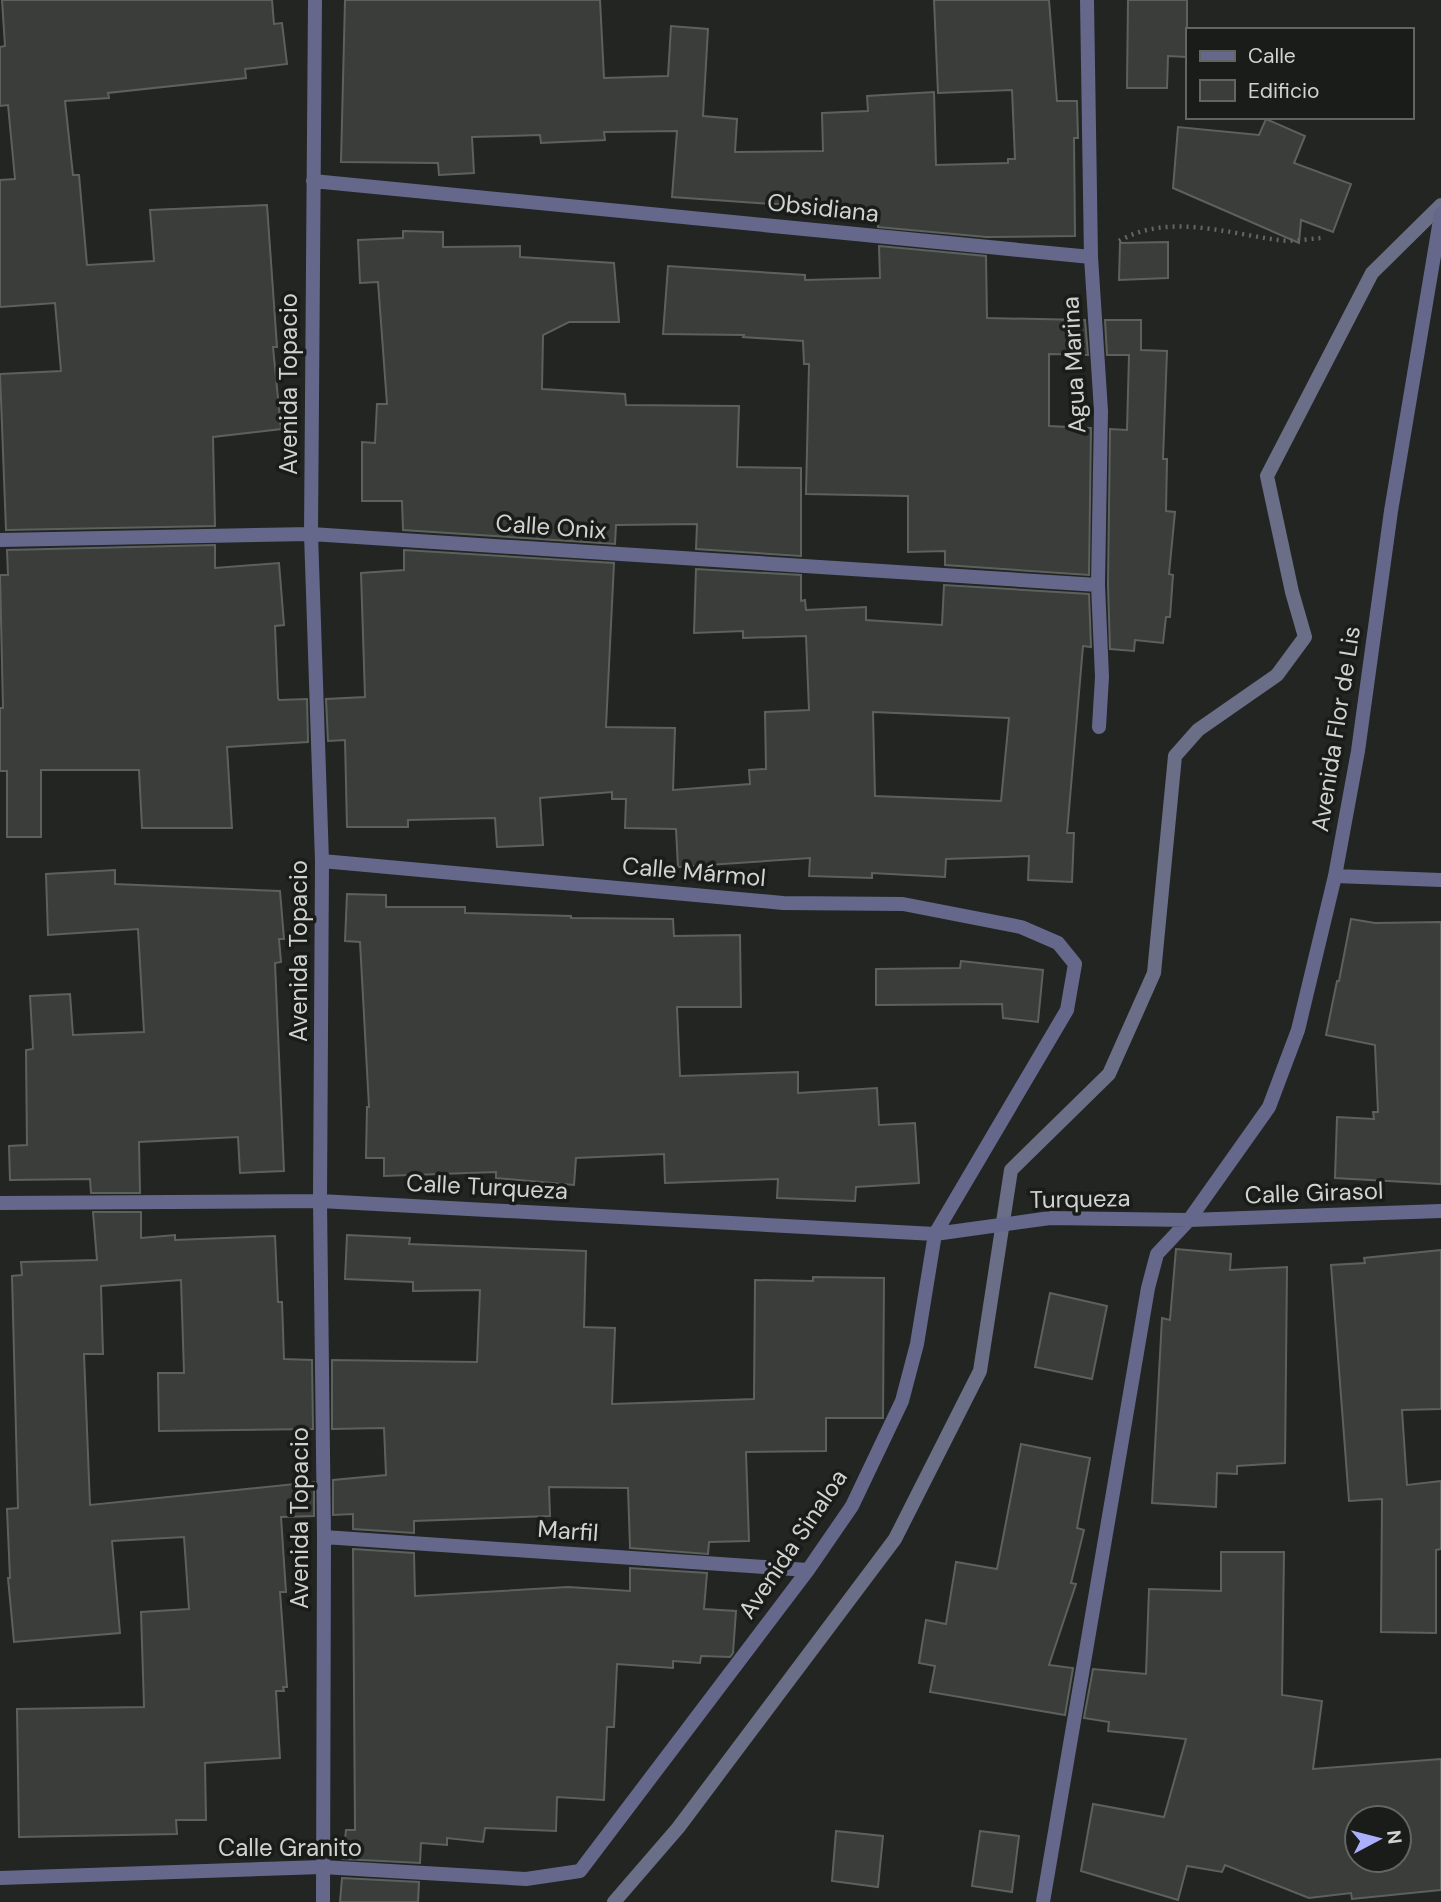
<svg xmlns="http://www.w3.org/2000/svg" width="1441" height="1902" font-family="'DM Sans',sans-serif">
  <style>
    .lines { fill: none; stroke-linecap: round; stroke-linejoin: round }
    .stream { stroke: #6a6e86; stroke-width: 14 }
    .building { fill: #3a3d3a; stroke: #5d615d; stroke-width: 2; fill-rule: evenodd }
    .path { stroke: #636663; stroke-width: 4.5; stroke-dasharray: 2 5; stroke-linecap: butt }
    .street { stroke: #65688b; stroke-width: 14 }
    .labels { text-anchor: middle; stroke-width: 7; stroke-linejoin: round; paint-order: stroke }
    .street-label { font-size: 24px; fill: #d0d3d0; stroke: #191c19 }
  </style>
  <rect width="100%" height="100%" fill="#222522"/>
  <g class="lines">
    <!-- stream -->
    <path class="stream" d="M 614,1902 L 678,1828 L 895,1539 L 980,1371 L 1011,1170 L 1109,1074 L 1154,973 L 1175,756 L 1198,730 L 1277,675 L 1305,637 L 1292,592 L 1267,476 L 1372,273 L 1441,205"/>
  </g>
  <!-- building -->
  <path class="building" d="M 2,0 L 272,0 L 274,24 L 282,23 L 287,64 L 245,69 L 246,78 L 108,93 L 109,98 L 65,101 L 73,175 L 79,175 L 87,265 L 154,261 L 150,210 L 267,205 L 277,347 L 273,347 L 281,429 L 213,437 L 215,526 L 6,530 L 0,374 L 61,371 L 55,303 L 0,307 L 0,180 L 15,179 L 8,105 L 0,106 L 0,47 L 5,46 Z
    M 345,0 L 600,0 L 604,78 L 668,76 L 671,26 L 708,29 L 703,116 L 737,119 L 735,152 L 823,151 L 822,113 L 868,111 L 867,96 L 934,92 L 936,165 L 1008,163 L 1008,159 L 1015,159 L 1012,90 L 938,93 L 934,0 L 1049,0 L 1057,101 L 1077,101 L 1078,138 L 1074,138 L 1075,236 L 986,237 L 878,227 L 877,209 L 810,211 L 809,203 L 772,204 L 672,197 L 677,131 L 604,132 L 605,140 L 541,143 L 540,135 L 472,137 L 474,173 L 439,175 L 438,163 L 341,162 Z
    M 1128,0 L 1187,0 L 1187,57 L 1168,56 L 1167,88 L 1127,88 Z
    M 1266,119 L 1305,136 L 1294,163 L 1351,184 L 1333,232 L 1301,220 L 1299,243 L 1173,188 L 1178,127 L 1259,135 Z
    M 403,231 L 443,232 L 443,247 L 520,246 L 520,257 L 614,263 L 619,322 L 569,322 L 543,335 L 542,389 L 625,394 L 626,405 L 739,406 L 737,467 L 801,468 L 801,556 L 696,549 L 697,524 L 616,525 L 615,544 L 403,530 L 402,501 L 362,501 L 362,442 L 375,443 L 377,404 L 387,404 L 378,282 L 360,283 L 358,240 L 403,238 Z
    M 1168,242 L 1168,278 L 1119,280 L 1120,243 Z
    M 879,246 L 986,256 L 987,318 L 1085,320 L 1088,355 L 1049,354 L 1049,426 L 1091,428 L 1089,575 L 945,565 L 945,551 L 908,552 L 908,496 L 806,494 L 809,364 L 804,364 L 803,341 L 743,337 L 744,335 L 663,334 L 668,266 L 805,275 L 805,280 L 880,278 Z
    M 1105,320 L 1141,320 L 1141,350 L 1167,351 L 1163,459 L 1167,459 L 1166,511 L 1175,512 L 1169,574 L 1173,575 L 1170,617 L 1166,617 L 1163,643 L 1135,640 L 1134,651 L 1110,649 L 1108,585 L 1110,429 L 1127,430 L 1129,355 L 1107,355 Z
    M 215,545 L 215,568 L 279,563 L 284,625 L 275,626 L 278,698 L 279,700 L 307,699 L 308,742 L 227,747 L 232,828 L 142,828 L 139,770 L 41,770 L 41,837 L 7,837 L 7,771 L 0,771 L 0,708 L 3,708 L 0,575 L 8,575 L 7,550 Z
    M 404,550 L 614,563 L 606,727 L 675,728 L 673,790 L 750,784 L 749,770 L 766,769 L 765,712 L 809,710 L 806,636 L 743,638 L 743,631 L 694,633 L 696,569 L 801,575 L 801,601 L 805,600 L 806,610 L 866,607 L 866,620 L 942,625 L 944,585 L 1089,594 L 1091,647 L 1083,646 L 1067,833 L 1074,833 L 1072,882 L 1028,880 L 1029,856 L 946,859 L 945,877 L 872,873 L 872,878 L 809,876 L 810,858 L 678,867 L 676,829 L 625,828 L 626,799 L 612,799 L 612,792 L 540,798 L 543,845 L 497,847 L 495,818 L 408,820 L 408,827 L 347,827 L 345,740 L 328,741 L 326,699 L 365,697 L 361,573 L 404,570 ZM 873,712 L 1009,718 L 1001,801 L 875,796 Z
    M 115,870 L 115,884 L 280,891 L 284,939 L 279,939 L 281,962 L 275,963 L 284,1171 L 240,1173 L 238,1137 L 139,1142 L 140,1193 L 91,1193 L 90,1179 L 10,1180 L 9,1146 L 27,1145 L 26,1050 L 33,1049 L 30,996 L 70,994 L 73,1035 L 144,1032 L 138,929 L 48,935 L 46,874 Z
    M 347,894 L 386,895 L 386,907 L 465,907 L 465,913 L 571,916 L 571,918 L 673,919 L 674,936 L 740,935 L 741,1007 L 677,1007 L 680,1076 L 798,1072 L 798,1093 L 877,1088 L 879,1125 L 915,1123 L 919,1183 L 856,1187 L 855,1201 L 777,1198 L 778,1179 L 665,1183 L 664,1154 L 576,1158 L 574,1185 L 496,1178 L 496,1172 L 384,1176 L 384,1158 L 366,1158 L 367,1107 L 369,1107 L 360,942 L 345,941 Z
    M 1351,919 L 1375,923 L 1441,922 L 1441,1184 L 1335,1178 L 1337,1117 L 1374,1119 L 1373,1112 L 1378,1112 L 1375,1045 L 1326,1035 L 1337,981 L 1339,981 Z
    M 961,961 L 1043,970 L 1038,1022 L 1003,1018 L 1002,1004 L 876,1005 L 876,969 L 960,968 Z
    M 93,1212 L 141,1212 L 141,1238 L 175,1235 L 175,1240 L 275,1236 L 278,1302 L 282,1302 L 284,1359 L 312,1360 L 313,1429 L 159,1431 L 158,1373 L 184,1373 L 181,1280 L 101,1286 L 103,1354 L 84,1354 L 90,1505 L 314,1482 L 314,1516 L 281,1517 L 286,1592 L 280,1592 L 287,1687 L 283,1687 L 284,1691 L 276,1691 L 280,1758 L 205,1763 L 206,1820 L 176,1820 L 177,1834 L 19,1837 L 17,1709 L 144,1707 L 141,1612 L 189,1609 L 184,1537 L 112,1541 L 120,1633 L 14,1642 L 8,1578 L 10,1578 L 7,1509 L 18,1508 L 12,1276 L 22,1275 L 21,1262 L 97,1260 Z
    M 347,1235 L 410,1238 L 409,1244 L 586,1251 L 584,1327 L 615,1328 L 612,1404 L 754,1399 L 755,1280 L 813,1281 L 813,1277 L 884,1278 L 883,1418 L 826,1418 L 826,1451 L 746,1452 L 749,1541 L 709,1542 L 708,1554 L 630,1548 L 628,1488 L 549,1487 L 550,1516 L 414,1521 L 414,1533 L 353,1529 L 353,1514 L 333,1515 L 333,1480 L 386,1475 L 384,1428 L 332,1429 L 332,1360 L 477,1362 L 480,1290 L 413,1291 L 413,1282 L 345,1279 Z
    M 1176,1249 L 1231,1254 L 1230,1270 L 1287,1267 L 1285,1463 L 1237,1466 L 1237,1474 L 1217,1473 L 1216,1507 L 1152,1503 L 1162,1318 L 1170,1320 Z
    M 1441,1250 L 1441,1409 L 1402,1410 L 1407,1485 L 1441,1481 L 1441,1549 L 1436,1550 L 1436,1633 L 1381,1632 L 1382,1499 L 1349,1501 L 1331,1265 L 1365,1263 L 1364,1258 Z
    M 1050,1293 L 1107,1306 L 1092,1379 L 1035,1367 Z
    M 1021,1444 L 1090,1458 L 1077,1528 L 1084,1530 L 1071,1583 L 1076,1584 L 1049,1665 L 1073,1668 L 1065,1715 L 930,1692 L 935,1666 L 919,1663 L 926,1620 L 946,1624 L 956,1562 L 997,1569 Z
    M 353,1549 L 414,1553 L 415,1596 L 568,1587 L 630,1591 L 630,1568 L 707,1573 L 704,1609 L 736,1611 L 733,1653 L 730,1657 L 701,1656 L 700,1663 L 673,1661 L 673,1668 L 617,1664 L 614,1727 L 607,1727 L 604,1800 L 557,1797 L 556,1831 L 485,1828 L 483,1842 L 447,1838 L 447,1845 L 421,1843 L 420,1863 L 343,1859 L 346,1830 L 355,1830 Z
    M 1221,1552 L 1284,1552 L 1282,1695 L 1322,1701 L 1313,1769 L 1441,1759 L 1441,1890 L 1352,1899 L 1351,1893 L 1309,1898 L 1225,1865 L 1222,1872 L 1187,1866 L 1178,1900 L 1081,1871 L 1093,1804 L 1164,1817 L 1186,1739 L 1108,1731 L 1109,1722 L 1084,1718 L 1093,1669 L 1146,1674 L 1149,1589 L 1221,1591 ZM 1357,1818 L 1399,1818 L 1399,1860 L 1357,1860 Z
    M 836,1831 L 883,1836 L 878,1887 L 832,1881 Z
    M 980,1831 L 1019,1836 L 1012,1892 L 972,1886 Z
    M 342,1878 L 419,1882 L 418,1902 L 340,1902 Z"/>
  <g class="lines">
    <!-- path -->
    <path class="path" d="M 1119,241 C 1168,213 1226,233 1278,240 C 1292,242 1307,239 1321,238"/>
    <!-- street -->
    <path class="street" d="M 315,0 L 311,534 L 322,861 L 320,1201 L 324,1537 L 323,1902
      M 1087,0 L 1091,257 L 1101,411 L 1098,585 L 1102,677 L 1099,727
      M 313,181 L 1091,257
      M 0,540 L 311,534 L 1098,585
      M 1335,876 L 1441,880
      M 0,1203 L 320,1201 L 935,1234 L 1050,1218 L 1189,1220 L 1441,1211
      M 324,1537 L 808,1570
      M 0,1878 L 322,1867 L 526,1879 L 580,1871 L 808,1570 L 852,1506 L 902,1401 L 917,1344 L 935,1234 L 1067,1010 L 1075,964 L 1058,943 L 1021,927 L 903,904 L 783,903 L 322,861
      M 1043,1902 L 1148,1288 L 1157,1254 L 1189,1220 L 1269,1107 L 1298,1030 L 1335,876 L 1358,751 L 1391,511 L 1441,214"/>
  </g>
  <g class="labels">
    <!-- street labels -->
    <g class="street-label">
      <text transform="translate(823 208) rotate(6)" y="8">Obsidiana</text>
      <text transform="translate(1074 365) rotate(-93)" y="8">Agua Marina</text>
      <text transform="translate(289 384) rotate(-90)" y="8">Avenida Topacio</text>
      <text transform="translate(551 527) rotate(4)" y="8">Calle Onix</text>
      <text transform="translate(1336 729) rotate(-81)" y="8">Avenida Flor de Lis</text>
      <text transform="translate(694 872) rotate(5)" y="8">Calle Mármol</text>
      <text transform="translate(299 951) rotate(-90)" y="8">Avenida Topacio</text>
      <text transform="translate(487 1187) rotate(3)" y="8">Calle Turqueza</text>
      <text transform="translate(1314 1193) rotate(-2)" y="8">Calle Girasol</text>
      <text transform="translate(1080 1199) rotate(-1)" y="8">Turqueza</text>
      <text transform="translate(300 1518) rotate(-90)" y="8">Avenida Topacio</text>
      <text transform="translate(568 1531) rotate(4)" y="8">Marfil</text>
      <text transform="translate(793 1544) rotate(-56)" y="8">Avenida Sinaloa</text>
      <text x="290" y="1856">Calle Granito</text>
    </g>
  </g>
  <!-- legend -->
  <rect x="1186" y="28" width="228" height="91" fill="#191c19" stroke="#626562" stroke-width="2"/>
  <rect x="1200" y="51" width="35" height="10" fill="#65688b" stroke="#626562" stroke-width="2"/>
  <text x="1248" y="63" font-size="21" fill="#d0d3d0">Calle</text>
  <rect x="1200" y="80" width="35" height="21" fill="#3a3d3a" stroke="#626562" stroke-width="2"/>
  <text x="1248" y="98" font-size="21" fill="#d0d3d0">Edificio</text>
  <!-- north arrow -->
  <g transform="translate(1378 1839) rotate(83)"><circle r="33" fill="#191c19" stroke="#626562" stroke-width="2"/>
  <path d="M0-5L12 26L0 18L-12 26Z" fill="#aab0fb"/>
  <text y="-10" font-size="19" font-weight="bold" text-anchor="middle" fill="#d0d3d0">N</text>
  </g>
</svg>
